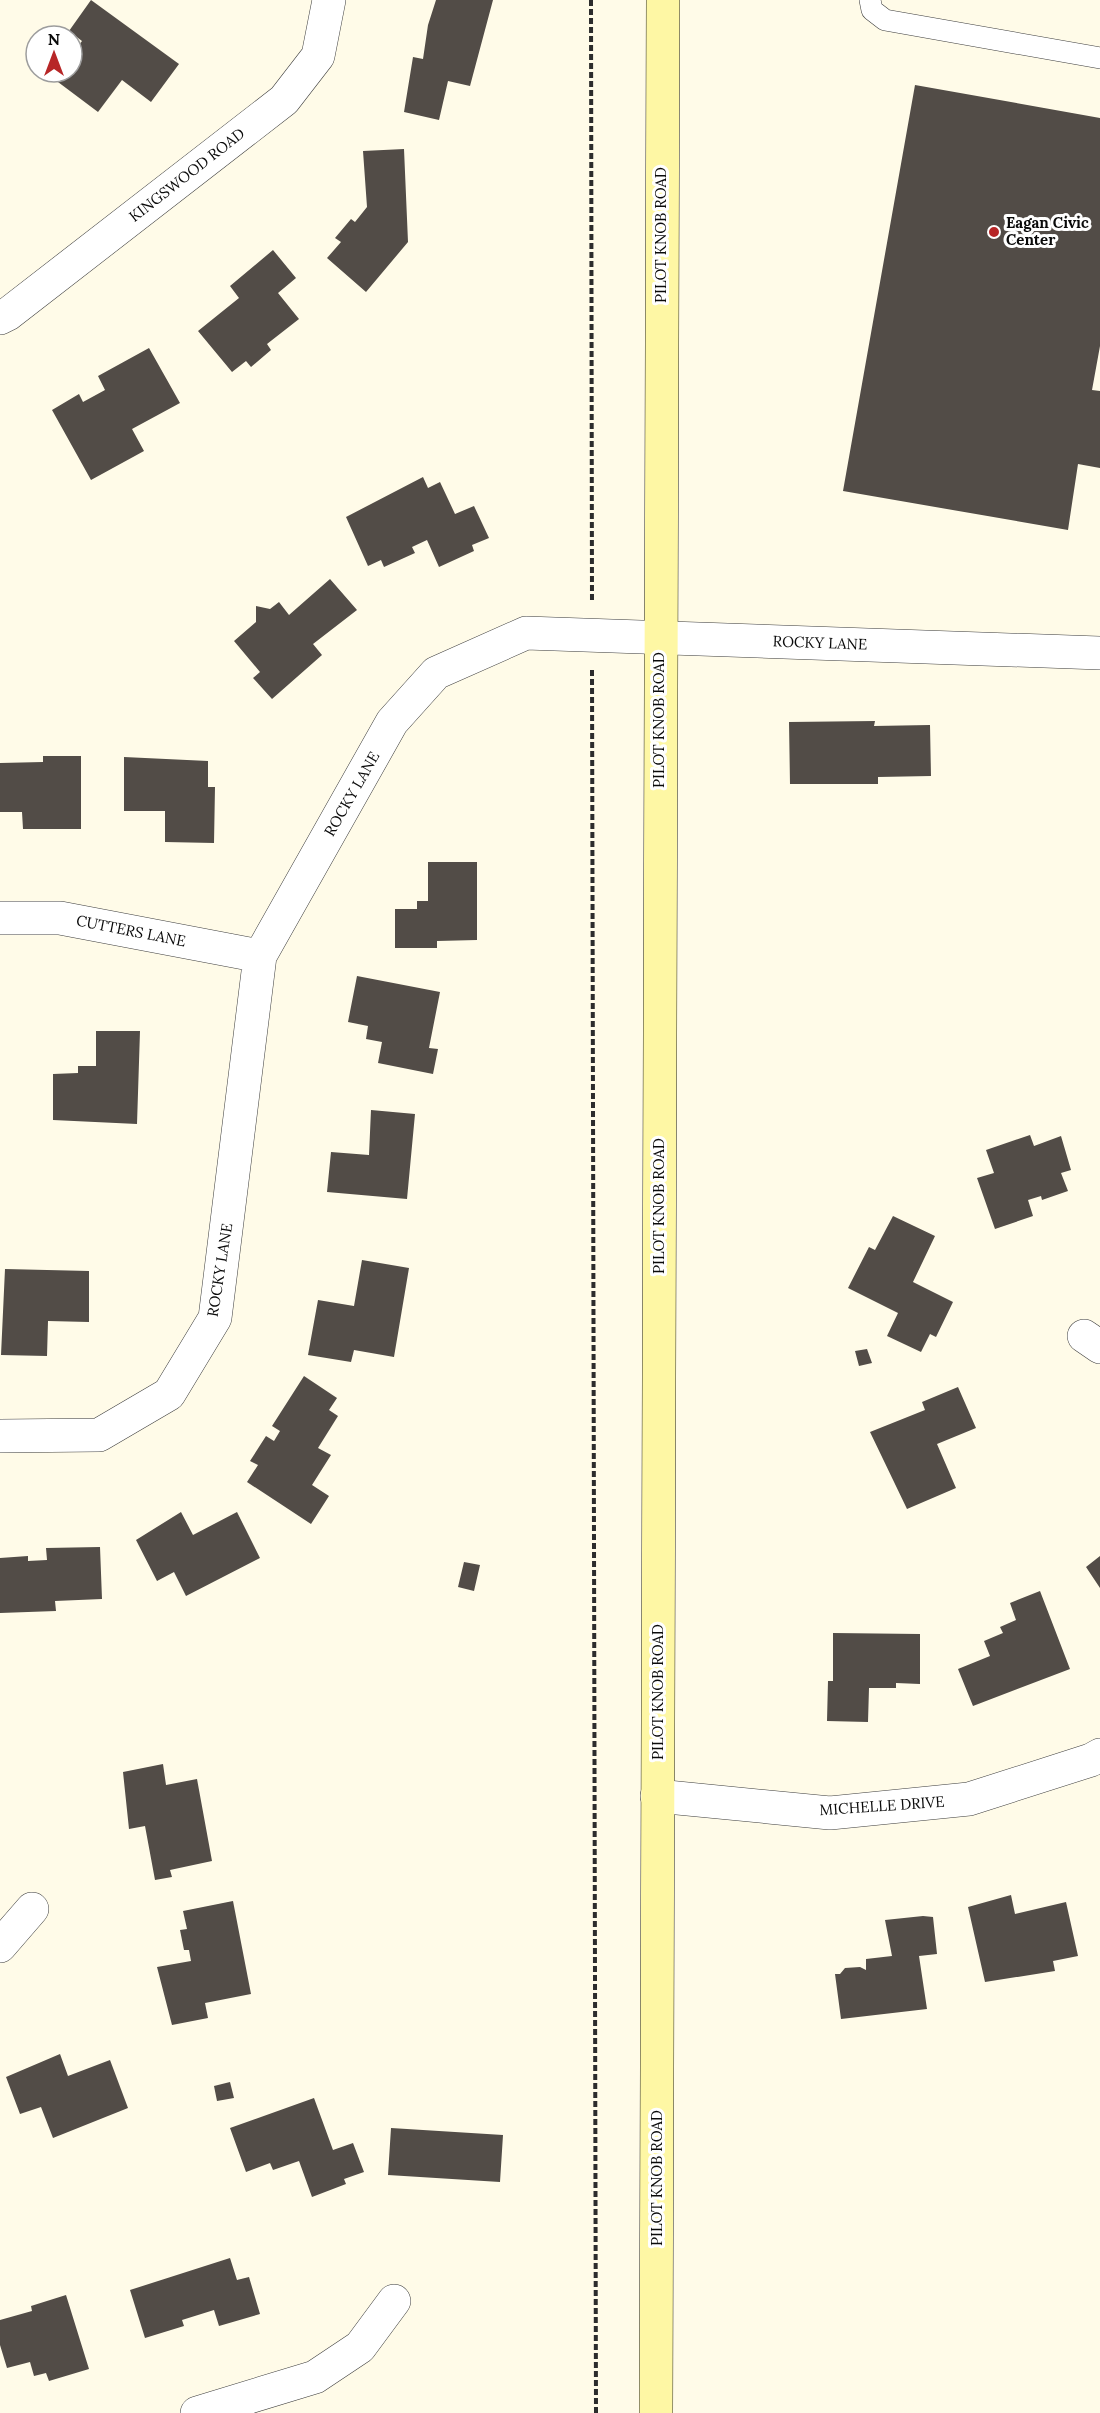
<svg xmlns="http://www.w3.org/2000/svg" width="1100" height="2413" font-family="Lora,serif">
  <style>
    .building { fill: #524c47 }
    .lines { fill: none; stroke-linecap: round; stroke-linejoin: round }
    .service-casing { stroke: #3d3d3d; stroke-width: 22 }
    .minor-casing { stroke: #3d3d3d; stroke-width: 34 }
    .secondary-casing { stroke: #2c2c2c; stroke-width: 34 }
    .path { stroke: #2c2c2c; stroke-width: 4; stroke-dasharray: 6 3; stroke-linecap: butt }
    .service { stroke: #fff; stroke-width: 21 }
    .minor { stroke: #fff; stroke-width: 33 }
    .secondary { stroke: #fef7a4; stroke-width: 33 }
    .poi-dot { fill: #b72627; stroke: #fff; stroke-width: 2 }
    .labels { text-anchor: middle; stroke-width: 6; stroke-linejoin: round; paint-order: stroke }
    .street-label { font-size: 15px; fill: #0a0a0a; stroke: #fff }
    .poi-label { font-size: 15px; font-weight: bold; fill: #0a0a0a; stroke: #fff; text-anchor: start }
  </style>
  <rect width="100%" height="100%" fill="#fffbe8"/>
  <!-- building -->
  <path class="building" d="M 91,0 L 179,64 L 151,102 L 122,80 L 98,112 L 54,79 L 59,72 L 72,72 L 72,55 L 82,41 L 69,31 Z
    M 436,0 L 493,0 L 470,86 L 448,81 L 439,120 L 404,112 L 413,57 L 423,59 L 428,25 Z
    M 915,85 L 1100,118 L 1100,346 L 1092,390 L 1100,391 L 1100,468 L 1078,464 L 1068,530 L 843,491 Z
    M 404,149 L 408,242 L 366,292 L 327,258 L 341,242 L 335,238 L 351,219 L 355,222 L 367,207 L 363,151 Z
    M 273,250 L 296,278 L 278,293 L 299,319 L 267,344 L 271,350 L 251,367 L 246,361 L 232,372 L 198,331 L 239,298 L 230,286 Z
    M 149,348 L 180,403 L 132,429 L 144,451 L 91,480 L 52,410 L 79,394 L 83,402 L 105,390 L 98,376 Z
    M 423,477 L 428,488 L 440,482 L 455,514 L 474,506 L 489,538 L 472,545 L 474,551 L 439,567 L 427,540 L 412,547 L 415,553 L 384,567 L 381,560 L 368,566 L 346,517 Z
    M 330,579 L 357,610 L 313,644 L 322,655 L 272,699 L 253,678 L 260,672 L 234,641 L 256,622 L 256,606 L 270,609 L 279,602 L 289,615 Z
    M 875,721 L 874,726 L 930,725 L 931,776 L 878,777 L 878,784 L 790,784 L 789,722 Z
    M 43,756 L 81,756 L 81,829 L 23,829 L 22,812 L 0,812 L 0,763 L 43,762 Z
    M 124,757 L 208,761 L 208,787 L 215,787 L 214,843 L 165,842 L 165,811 L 124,811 Z
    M 428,862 L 477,862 L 477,940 L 437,941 L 437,948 L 395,948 L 395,909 L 417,909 L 417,901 L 428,901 Z
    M 357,976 L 440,992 L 429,1048 L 438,1049 L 433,1074 L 378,1063 L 382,1042 L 366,1039 L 368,1026 L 348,1022 Z
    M 96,1031 L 140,1031 L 137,1124 L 53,1120 L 53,1074 L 78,1073 L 78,1066 L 96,1066 Z
    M 371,1110 L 415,1114 L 407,1199 L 327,1192 L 331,1152 L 369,1155 Z
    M 1030,1135 L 1034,1146 L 1061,1136 L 1071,1170 L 1061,1173 L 1068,1191 L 1042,1200 L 1041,1196 L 1028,1200 L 1033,1216 L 995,1229 L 977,1178 L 994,1173 L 986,1150 Z
    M 893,1216 L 935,1236 L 913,1282 L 953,1302 L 936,1337 L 930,1334 L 921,1352 L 887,1336 L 898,1313 L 848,1288 L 869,1247 L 875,1250 Z
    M 362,1260 L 409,1268 L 394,1357 L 354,1350 L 351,1362 L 308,1355 L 318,1300 L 354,1306 Z
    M 5,1269 L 89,1271 L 89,1322 L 48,1321 L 47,1356 L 1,1355 Z
    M 867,1349 L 872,1363 L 859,1366 L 855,1351 Z
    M 304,1376 L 337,1398 L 329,1410 L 338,1416 L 318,1448 L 331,1455 L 312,1485 L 329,1496 L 311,1524 L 247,1482 L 258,1465 L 250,1461 L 266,1436 L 274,1441 L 280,1431 L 272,1426 Z
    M 958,1387 L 976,1428 L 937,1444 L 956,1488 L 907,1509 L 870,1432 L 925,1410 L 922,1402 Z
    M 181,1512 L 193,1535 L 237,1512 L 260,1558 L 186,1596 L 174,1572 L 157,1581 L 136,1540 Z
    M 100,1547 L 102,1599 L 55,1601 L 56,1611 L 0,1613 L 0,1558 L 28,1556 L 28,1561 L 47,1560 L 46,1548 Z
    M 1100,1556 L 1100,1588 L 1086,1567 Z
    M 464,1562 L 480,1565 L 474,1591 L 458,1587 Z
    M 1040,1591 L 1070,1669 L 973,1706 L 958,1669 L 990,1656 L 984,1641 L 1003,1633 L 1000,1627 L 1016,1620 L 1010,1603 Z
    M 833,1633 L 920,1634 L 920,1684 L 896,1683 L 896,1688 L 869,1688 L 868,1722 L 827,1721 L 828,1681 L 833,1681 Z
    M 163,1764 L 166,1785 L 197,1779 L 212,1861 L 170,1870 L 172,1877 L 155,1880 L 145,1826 L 129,1829 L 123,1772 Z
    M 1011,1895 L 1015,1914 L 1066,1902 L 1078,1956 L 1053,1961 L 1055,1971 L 985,1982 L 968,1907 Z
    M 233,1901 L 251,1994 L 205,2003 L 208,2018 L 172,2025 L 157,1967 L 191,1961 L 189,1950 L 184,1950 L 180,1930 L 187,1929 L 183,1911 Z
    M 923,1916 L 933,1917 L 937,1954 L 919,1956 L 927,2009 L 841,2019 L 835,1974 L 840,1974 L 845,1968 L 860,1967 L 866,1970 L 866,1959 L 892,1956 L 885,1920 Z
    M 60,2054 L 68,2076 L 110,2060 L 128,2108 L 53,2138 L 41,2107 L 20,2114 L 6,2077 Z
    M 230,2082 L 234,2098 L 217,2101 L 214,2086 Z
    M 314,2098 L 333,2150 L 353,2143 L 364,2172 L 344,2179 L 346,2184 L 312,2197 L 299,2161 L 273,2170 L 270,2163 L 246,2172 L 230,2128 Z
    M 391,2128 L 503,2135 L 500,2182 L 388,2175 Z
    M 230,2258 L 237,2280 L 249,2277 L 260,2314 L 219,2326 L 214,2310 L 182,2320 L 184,2326 L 145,2338 L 130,2290 Z
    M 66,2295 L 89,2369 L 49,2381 L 46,2373 L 34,2376 L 30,2362 L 7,2368 L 0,2345 L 0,2320 L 32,2311 L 31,2306 Z"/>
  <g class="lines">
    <defs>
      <path id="service" d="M 870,0 L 872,10 L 885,20 L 1100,58"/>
      <path id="minor" d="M 0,318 L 8,314 L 284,100 L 318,56 L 329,0
        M 0,918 L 60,918 L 260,956
        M 1084,1336 L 1100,1347
        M 0,1436 L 99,1435 L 169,1394 L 215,1318 L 260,956 L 392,722 L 436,673 L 526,633 L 1100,653
        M 657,1796 L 830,1813 L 969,1799 L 1091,1760 L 1100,1755
        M 0,1946 L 32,1909
        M 197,2413 L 315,2377 L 360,2347 L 394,2301"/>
      <path id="secondary" d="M 656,2413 L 663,0"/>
    </defs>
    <!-- service casing -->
    <use href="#service" class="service-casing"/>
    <!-- minor casing -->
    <use href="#minor" class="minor-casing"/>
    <!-- secondary casing -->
    <use href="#secondary" class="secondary-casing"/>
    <!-- path -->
    <path class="path" d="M 591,0 L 592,602
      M 592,670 L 596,2413"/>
    <!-- service -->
    <use href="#service" class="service"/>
    <!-- minor -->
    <use href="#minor" class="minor"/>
    <!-- secondary -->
    <use href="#secondary" class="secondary"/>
  </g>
  <!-- markers -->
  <circle class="poi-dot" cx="994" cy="232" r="6"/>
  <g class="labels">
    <!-- street labels -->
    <g class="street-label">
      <text transform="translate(187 175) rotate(-38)" y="5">KINGSWOOD ROAD</text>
      <text transform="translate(661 235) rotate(-90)" y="5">PILOT KNOB ROAD</text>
      <text transform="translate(820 643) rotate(2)" y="5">ROCKY LANE</text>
      <text transform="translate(659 720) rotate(-90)" y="5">PILOT KNOB ROAD</text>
      <text transform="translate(352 794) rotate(-60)" y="5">ROCKY LANE</text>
      <text transform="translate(131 931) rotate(11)" y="5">CUTTERS LANE</text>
      <text transform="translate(659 1206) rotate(-90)" y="5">PILOT KNOB ROAD</text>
      <text transform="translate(220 1270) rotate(-81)" y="5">ROCKY LANE</text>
      <text transform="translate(658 1692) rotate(-90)" y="5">PILOT KNOB ROAD</text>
      <text transform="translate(882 1806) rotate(-4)" y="5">MICHELLE DRIVE</text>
      <text transform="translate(657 2178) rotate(-90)" y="5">PILOT KNOB ROAD</text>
    </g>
    <!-- poi labels -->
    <g class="poi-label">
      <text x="1006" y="228">Eagan Civic<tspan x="1006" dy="17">Center</tspan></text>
    </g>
  </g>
  <!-- north arrow -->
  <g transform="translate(54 54)"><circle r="28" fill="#ffffff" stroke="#9d9d9d" stroke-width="1.5"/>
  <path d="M0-4.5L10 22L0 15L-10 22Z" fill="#b72627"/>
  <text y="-9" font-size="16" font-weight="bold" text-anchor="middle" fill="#0a0a0a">N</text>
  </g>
</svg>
